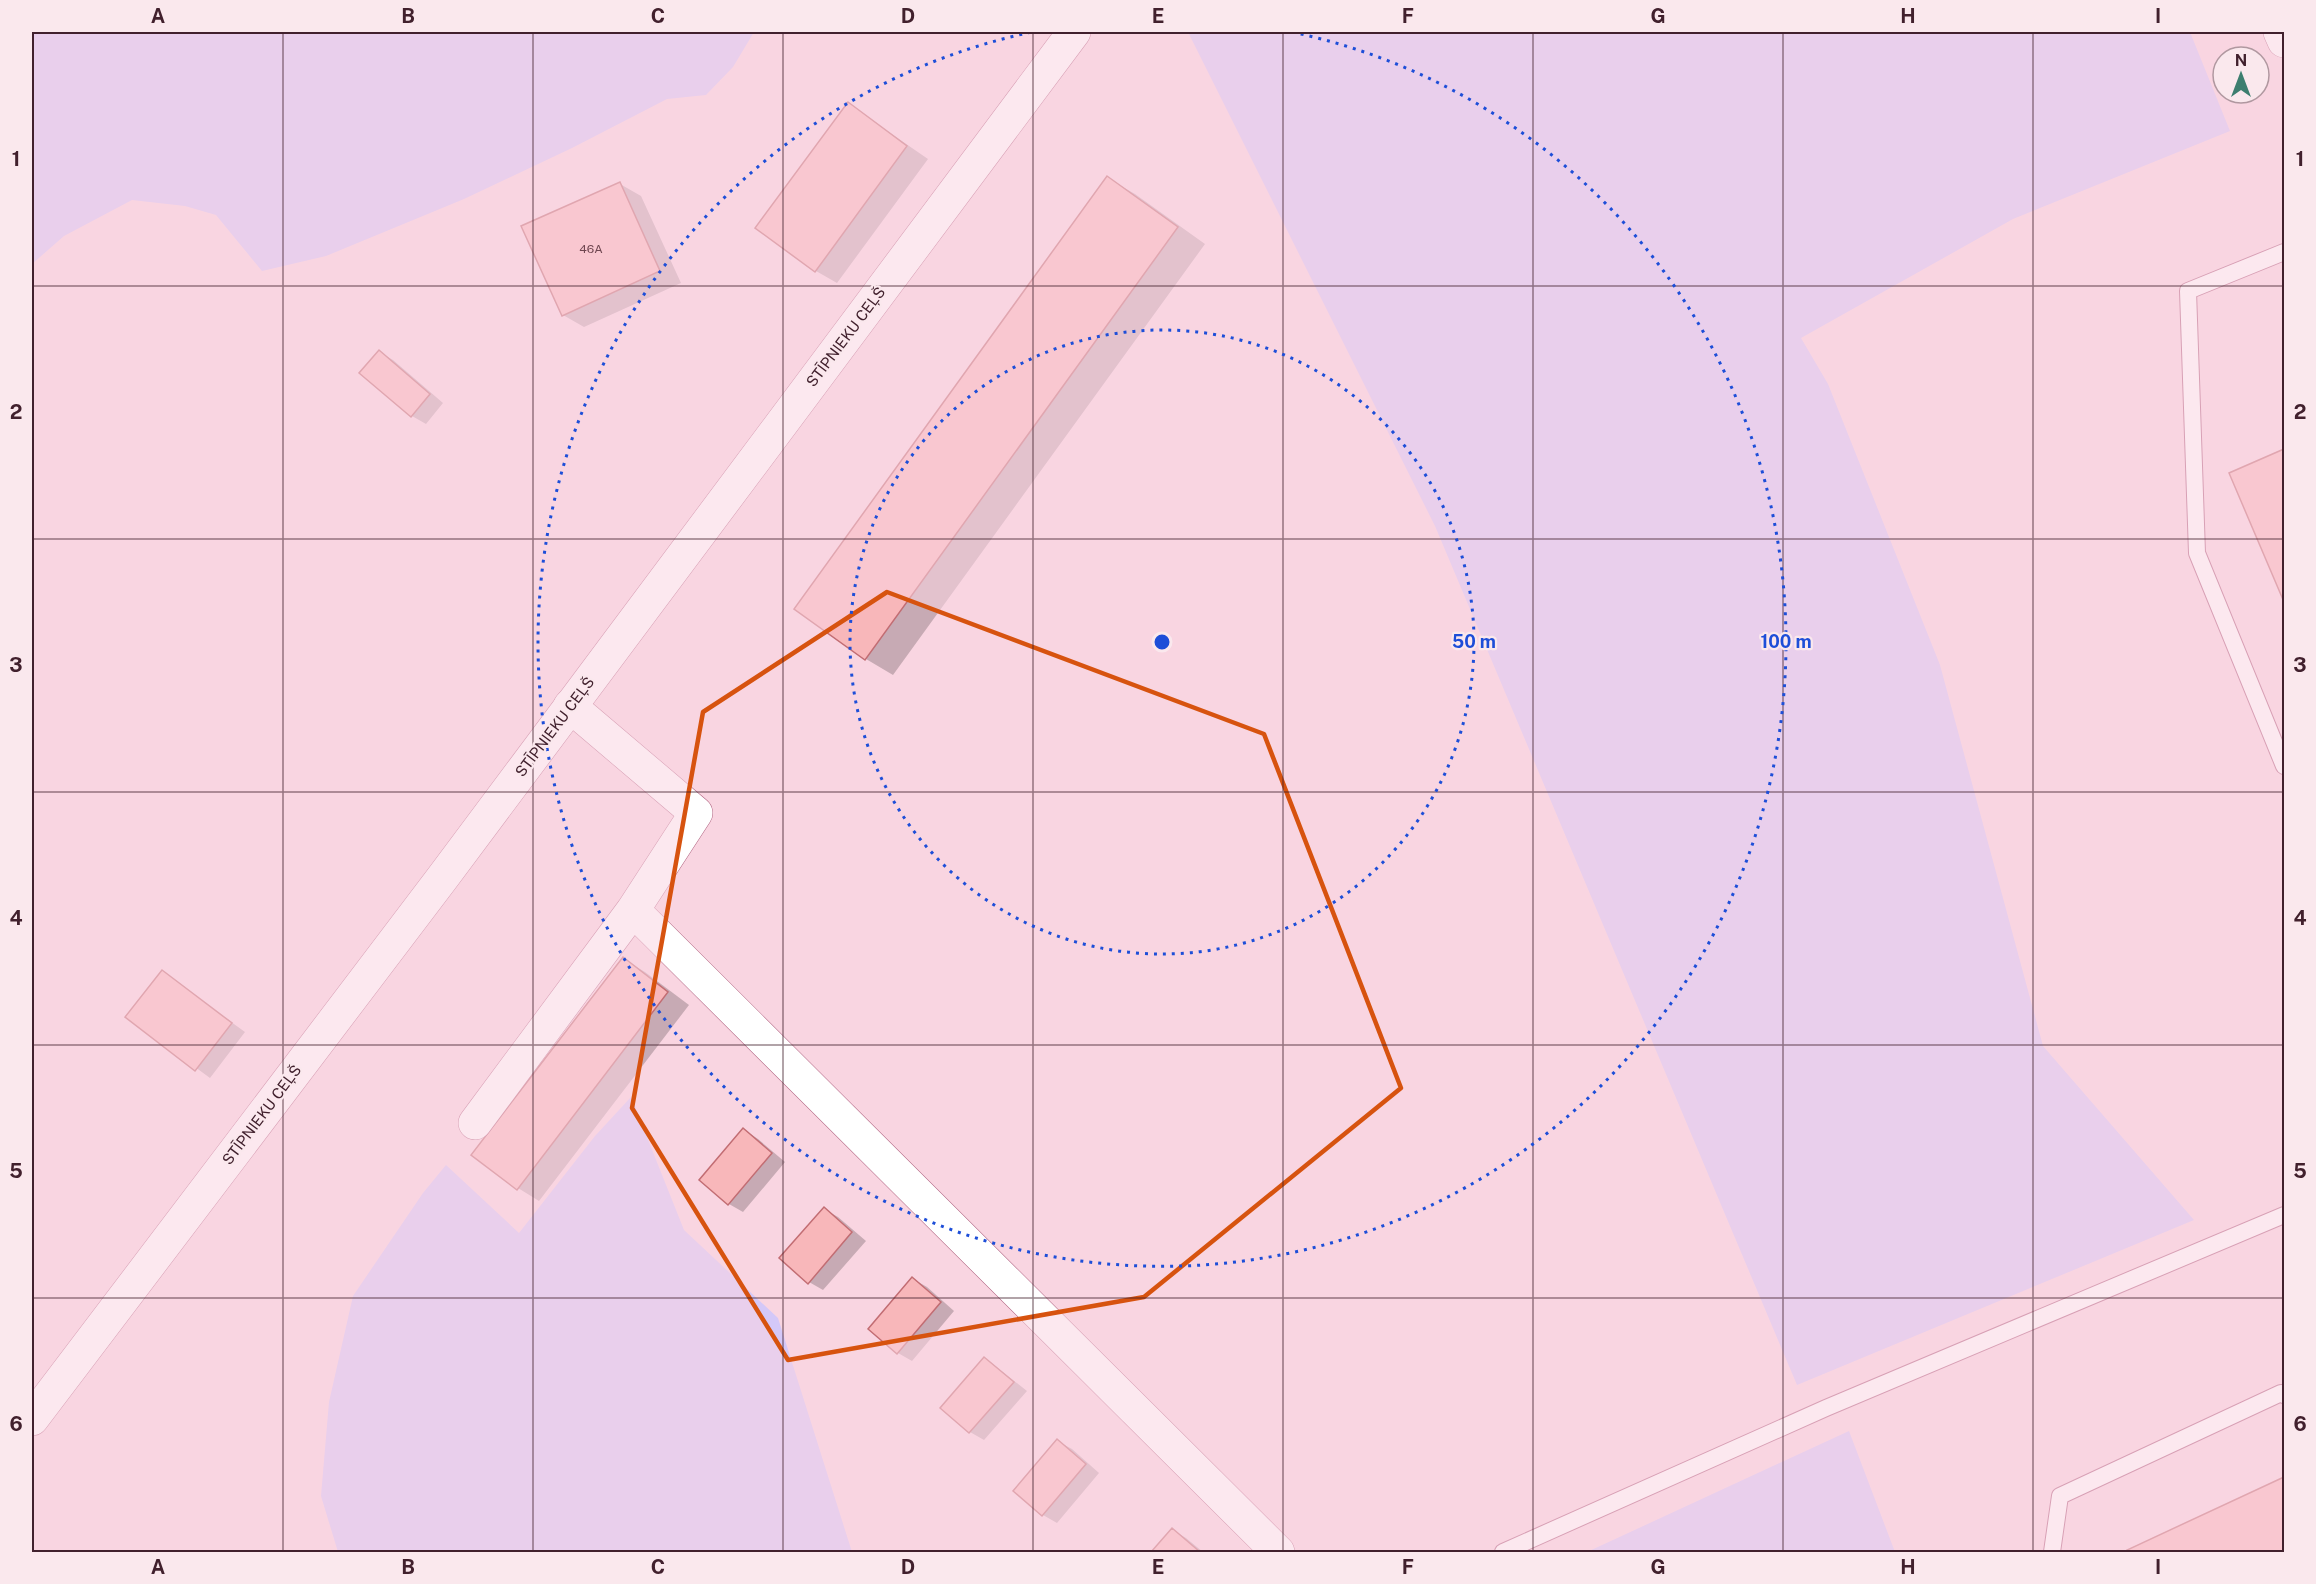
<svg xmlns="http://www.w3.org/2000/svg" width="2316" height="1584" font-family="'Public Sans',sans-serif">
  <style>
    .green { fill: #d4c8f8 }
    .shadow { fill: #0003 }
    .building { fill: #f8b7ba; stroke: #c26d73; stroke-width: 1.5 }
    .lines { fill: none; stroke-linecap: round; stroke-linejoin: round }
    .lane-casing { stroke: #af617f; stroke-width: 18 }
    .street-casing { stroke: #af617f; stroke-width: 34 }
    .secondary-casing { stroke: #af617f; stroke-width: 34 }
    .lane { stroke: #fff; stroke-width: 16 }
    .street { stroke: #fff; stroke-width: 33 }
    .secondary { stroke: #fff; stroke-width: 33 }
    .marked { fill: none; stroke: #d7530f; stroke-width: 4.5; stroke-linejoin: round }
    .grid { fill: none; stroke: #41202d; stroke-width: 1.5; stroke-opacity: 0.55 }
    .ring { fill: none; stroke: #1d4ed8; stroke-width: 3; stroke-dasharray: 3 6 }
    .labels { text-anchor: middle; stroke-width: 4.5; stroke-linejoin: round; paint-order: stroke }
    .number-label { font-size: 12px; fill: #6f4650 }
    .street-label { font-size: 15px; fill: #41202d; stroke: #fae8ed }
    .centre { fill: #1d4ed8; stroke: #fae8ed; stroke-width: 3 }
    .ring-label { font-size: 18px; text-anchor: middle; font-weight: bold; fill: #1d4ed8; stroke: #fae8ed; stroke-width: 4.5; stroke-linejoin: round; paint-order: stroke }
    .neatline { fill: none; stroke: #41202d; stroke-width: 2 }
    .grid-label { font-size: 20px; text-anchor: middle; font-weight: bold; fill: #41202d }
  </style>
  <rect width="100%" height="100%" fill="#f9d5e1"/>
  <!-- green -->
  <path class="green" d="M 32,32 L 754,32 L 733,67 L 706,95 L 667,99 L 572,148 L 464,199 L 326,256 L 262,271 L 216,215 L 185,206 L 132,200 L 64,236 L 32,264 Z
    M 1188,32 L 2190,32 L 2230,131 L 2013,219 L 1801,338 L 1828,384 L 1940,665 L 2043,1046 L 2194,1220 L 1797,1385 L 1435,526 Z
    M 631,1097 L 684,1230 L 778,1318 L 852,1552 L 338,1552 L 321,1496 L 329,1402 L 353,1296 L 423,1193 L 446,1165 L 519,1233 L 595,1136 Z
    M 1849,1431 L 1895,1552 L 1587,1552 Z"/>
  <!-- shadow -->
  <path class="shadow" d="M 848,104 L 928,159 L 837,283 L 816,271 Z
    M 1107,178 L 1135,194 L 1205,244 L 893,675 L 866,659 Z
    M 620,184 L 641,196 L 681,283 L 584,327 L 563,315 Z
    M 379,352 L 393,360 L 443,403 L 426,424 L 412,416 Z
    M 2284,451 L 2284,599 L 2231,474 Z
    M 623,959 L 645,972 L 689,1005 L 539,1201 L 518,1188 Z
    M 162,972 L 245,1032 L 210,1078 L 127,1017 Z
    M 744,1130 L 758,1139 L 785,1162 L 743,1212 L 729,1204 Z
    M 824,1209 L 838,1217 L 866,1241 L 823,1290 L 809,1282 Z
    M 913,1279 L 927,1287 L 954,1311 L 912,1361 L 898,1353 Z
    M 985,1358 L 1027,1391 L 984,1440 L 970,1432 L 942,1408 Z
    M 1057,1441 L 1072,1449 L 1099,1473 L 1057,1523 L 1043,1515 Z
    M 2284,1478 L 2284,1552 L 2130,1552 L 2129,1551 Z
    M 1172,1530 L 1186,1538 L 1203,1552 L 1153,1552 Z"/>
  <!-- building -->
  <path class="building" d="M 848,102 L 907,146 L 815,272 L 755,228 Z
    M 1107,176 L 1178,227 L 865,660 L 794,609 Z
    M 620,182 L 660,271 L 562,316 L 521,226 Z
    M 379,350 L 430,394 L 411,417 L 359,373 Z
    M 2284,449 L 2284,602 L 2229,473 Z
    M 623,957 L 668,992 L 517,1190 L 471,1155 Z
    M 162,970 L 232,1023 L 195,1071 L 125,1017 Z
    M 743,1128 L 772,1153 L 728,1205 L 699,1180 Z
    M 824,1207 L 852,1232 L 808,1284 L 779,1258 Z
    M 912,1277 L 941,1302 L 897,1354 L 868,1329 Z
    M 984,1357 L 1014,1382 L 969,1433 L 940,1408 Z
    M 1057,1439 L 1086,1464 L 1042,1516 L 1013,1491 Z
    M 2284,1477 L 2284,1552 L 2128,1552 L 2127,1550 Z
    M 1172,1528 L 1200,1552 L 1151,1552 Z"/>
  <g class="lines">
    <defs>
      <path id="lane" d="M 2284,252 L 2188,291 L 2197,553 L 2284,766
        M 1503,1552 L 1826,1408 L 2284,1215
        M 2052,1552 L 2060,1496 L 2281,1393 L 2284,1395"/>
      <path id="street" d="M 570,706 L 696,813 L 633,910
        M 475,1123 L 633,910 L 1278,1552"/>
      <path id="secondary" d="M 2280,32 L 2284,41
        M 32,1419 L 443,877 L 1074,32"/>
    </defs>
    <!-- lane casing -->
    <use href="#lane" class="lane-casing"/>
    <!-- street casing -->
    <use href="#street" class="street-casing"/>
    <!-- secondary casing -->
    <use href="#secondary" class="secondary-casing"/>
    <!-- lane -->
    <use href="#lane" class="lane"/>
    <!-- street -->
    <use href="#street" class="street"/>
    <!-- secondary -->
    <use href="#secondary" class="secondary"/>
  </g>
  <!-- marked area -->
  <path d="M0 0H2316V1584H0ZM 887,592 L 1264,734 L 1401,1088 L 1144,1297 L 788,1360 L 632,1108 L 703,712 Z" fill="#f9d5e1" fill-opacity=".55" fill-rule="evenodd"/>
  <path class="marked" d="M 887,592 L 1264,734 L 1401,1088 L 1144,1297 L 788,1360 L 632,1108 L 703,712 Z"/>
  <!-- grid -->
  <path class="grid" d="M 283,32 L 283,1552M 533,32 L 533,1552M 783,32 L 783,1552M 1033,32 L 1033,1552M 1283,32 L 1283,1552M 1533,32 L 1533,1552M 1783,32 L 1783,1552M 2033,32 L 2033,1552M 32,286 L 2284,286M 32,539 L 2284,539M 32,792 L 2284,792M 32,1045 L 2284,1045M 32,1298 L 2284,1298"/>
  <!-- distance rings -->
  <g class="ring">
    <circle cx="1162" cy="642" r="312"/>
    <path d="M1292 32A624 624 0 1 1 1032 32"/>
  </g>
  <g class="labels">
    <!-- number labels -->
    <g class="number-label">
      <text x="591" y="253">46A</text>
    </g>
    <!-- street labels -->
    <g class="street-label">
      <text transform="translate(846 337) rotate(-53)" y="5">STĪPNIEKU CEĻŠ</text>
      <text transform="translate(555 727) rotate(-53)" y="5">STĪPNIEKU CEĻŠ</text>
      <text transform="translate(262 1115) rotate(-53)" y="5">STĪPNIEKU CEĻŠ</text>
    </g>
  </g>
  <circle cx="1162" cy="642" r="9" class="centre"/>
  <g class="ring-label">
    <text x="1474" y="648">50 m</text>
    <text x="1786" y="648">100 m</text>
  </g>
  <!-- border -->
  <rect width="2316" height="1584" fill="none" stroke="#fae8ed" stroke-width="66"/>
  <!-- north arrow -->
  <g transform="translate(2241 75)"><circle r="28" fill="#fae8ed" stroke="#b098a0" stroke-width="1.5"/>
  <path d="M0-4.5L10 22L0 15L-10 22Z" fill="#3d7e6f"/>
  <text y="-9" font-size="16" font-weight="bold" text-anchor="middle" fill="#41202d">N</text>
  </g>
  <rect x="33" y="33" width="2250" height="1518" class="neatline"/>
  <g class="grid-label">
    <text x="158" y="23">A</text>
    <text x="408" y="23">B</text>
    <text x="658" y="23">C</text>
    <text x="908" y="23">D</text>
    <text x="1158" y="23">E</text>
    <text x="1408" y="23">F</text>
    <text x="1658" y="23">G</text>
    <text x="1908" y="23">H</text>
    <text x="2158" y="23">I</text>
    <text x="16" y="166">1</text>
    <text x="2300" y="166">1</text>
    <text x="16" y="419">2</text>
    <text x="2300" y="419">2</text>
    <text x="16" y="672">3</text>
    <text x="2300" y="672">3</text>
    <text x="16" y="925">4</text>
    <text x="2300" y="925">4</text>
    <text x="16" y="1178">5</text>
    <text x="2300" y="1178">5</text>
    <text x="16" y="1431">6</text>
    <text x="2300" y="1431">6</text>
    <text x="158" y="1574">A</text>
    <text x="408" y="1574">B</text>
    <text x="658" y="1574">C</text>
    <text x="908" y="1574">D</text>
    <text x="1158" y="1574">E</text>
    <text x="1408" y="1574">F</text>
    <text x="1658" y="1574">G</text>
    <text x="1908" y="1574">H</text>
    <text x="2158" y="1574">I</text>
  </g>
</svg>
